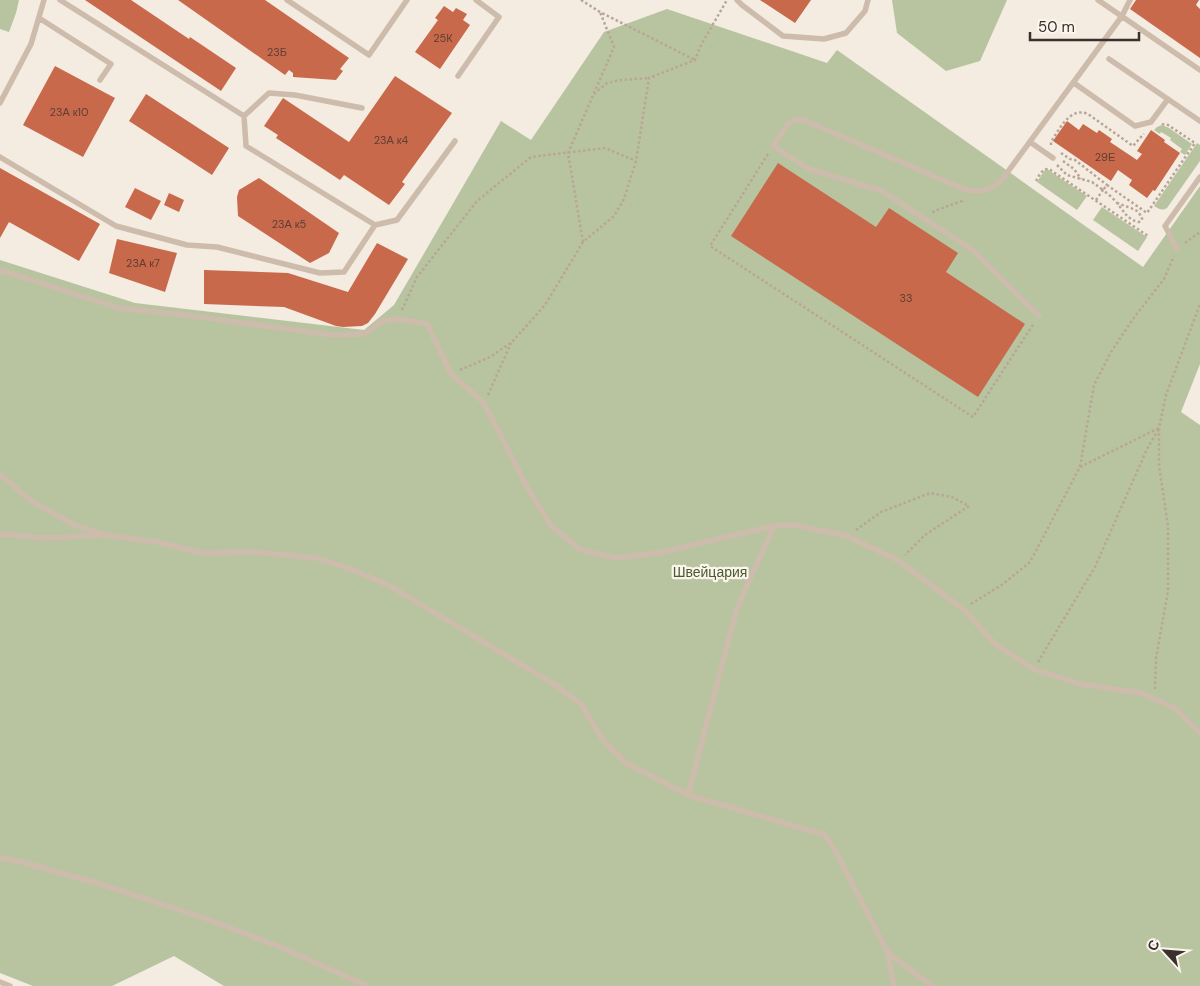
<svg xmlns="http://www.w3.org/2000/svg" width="1200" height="986" font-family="'DM Sans',sans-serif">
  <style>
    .green { fill: #b8c4a0 }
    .building { fill: #c8694b }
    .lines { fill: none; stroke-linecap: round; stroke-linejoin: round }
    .path { stroke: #b9a596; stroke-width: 2.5; stroke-dasharray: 2.5 2.5; stroke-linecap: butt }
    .lane { stroke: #cdbbac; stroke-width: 5.5 }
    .labels { text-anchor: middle; stroke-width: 4.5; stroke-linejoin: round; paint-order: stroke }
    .number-label { font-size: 11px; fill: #5e3e33 }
    .park-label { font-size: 14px; fill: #4a5a2e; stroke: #fbf5ee }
  </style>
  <rect width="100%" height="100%" fill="#f4ebe1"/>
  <!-- green -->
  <path class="green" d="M 0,0 L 19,0 L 16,13 L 9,32 L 0,29 Z
    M 892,0 L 1007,0 L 980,61 L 946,71 L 897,33 Z
    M 667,9 L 827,63 L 837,50 L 1143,267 L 1200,186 L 1200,364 L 1181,412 L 1200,425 L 1200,986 L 224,986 L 174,956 L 112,986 L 33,986 L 0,973 L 0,260 L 135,303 L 364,330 L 394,305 L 501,121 L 531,140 L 604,32 Z
    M 1162,125 L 1169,128 L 1192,144 L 1185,155 L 1180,152 L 1182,149 L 1170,140 L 1171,138 L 1161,132 L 1160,134 L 1154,130 L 1157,127 Z
    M 1197,143 L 1200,145 L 1200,161 L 1167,208 C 1162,211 1159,209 1154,206 Z
    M 1047,169 L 1087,196 L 1077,210 L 1037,182 L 1044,171 Z
    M 1102,207 L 1147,237 L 1138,251 L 1093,220 Z"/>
  <!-- building -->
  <path class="building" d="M 85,0 L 131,0 L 189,39 L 190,37 L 236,68 L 221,91 Z
    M 178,0 L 265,0 L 349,58 L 340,69 L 343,71 L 336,80 L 293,77 L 293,73 L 289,70 L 285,75 Z
    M 760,0 L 811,0 L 795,23 Z
    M 1136,0 L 1199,0 L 1196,5 L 1200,9 L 1200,58 L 1130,9 Z
    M 444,6 L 453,12 L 456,8 L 467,14 L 463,20 L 470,25 L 440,69 L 415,52 L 438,20 L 435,18 Z
    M 55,66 L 115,98 L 83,157 L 23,125 Z
    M 395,76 L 452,113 L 402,182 L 405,184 L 389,205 L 344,175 L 340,180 L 276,138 L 278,135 L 264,126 L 283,98 L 349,142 Z
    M 146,94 L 229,148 L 212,175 L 129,121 Z
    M 1067,121 L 1079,130 L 1083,124 L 1097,133 L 1099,130 L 1112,139 L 1110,142 L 1137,160 L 1142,154 L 1137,151 L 1151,130 L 1165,140 L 1164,142 L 1180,153 L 1155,191 L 1153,190 L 1147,198 L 1129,185 L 1132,180 L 1118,170 L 1111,181 L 1053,141 Z
    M 778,163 L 876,227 L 889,208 L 958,253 L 946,272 L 1025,324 L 978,397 L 731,236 Z
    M 0,168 L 100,224 L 79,261 L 9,222 L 0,238 Z
    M 259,178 L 339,233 L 329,253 L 310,263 L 238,216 L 237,197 L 239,190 Z
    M 135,188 L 161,201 L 151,220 L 125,207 Z
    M 169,193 L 184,200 L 179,212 L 164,205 Z
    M 117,239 L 177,253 L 165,292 L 109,273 Z
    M 377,243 L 408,259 L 375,314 L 368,323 L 362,326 L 343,327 L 336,326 L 284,307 L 204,304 L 204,270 L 288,273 L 348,292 Z"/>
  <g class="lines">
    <!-- path -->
    <path class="path" d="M 581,0 L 600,12 L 695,60
      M 594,94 L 607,83 L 621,80 L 649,78
      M 1051,145 L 1051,142 C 1059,130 1070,106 1088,114 L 1133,146 L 1140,138 L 1144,134
      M 1061,153 L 1070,159 L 1075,160 L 1107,185
      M 768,154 L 710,246 L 973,417 L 1034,323
      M 1063,161 L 1074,169 L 1081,179
      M 1057,165 L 1067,175 L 1092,182 L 1103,190 L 1107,185 L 1147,213 L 1195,143 L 1168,125 L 1161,124
      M 1036,181 C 1039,176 1042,168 1049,169 L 1148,236
      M 1096,200 L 1103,190 C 1108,194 1114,199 1118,204 C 1124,212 1128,220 1139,222 L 1142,220 L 1142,217 L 1137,211 L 1131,208 L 1117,203
      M 933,213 L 934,211 L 962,201 L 963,198
      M 583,242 L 568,153 L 614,47 L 600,12
      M 1185,243 L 1200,232
      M 402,310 L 417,277 L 477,201 L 531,157 L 605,148 L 636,161
      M 460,370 L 490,357 L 512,342 L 545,305 L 583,242 L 614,216 L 624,199 L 636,161 L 649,78 L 695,60 L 701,45 L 727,0
      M 488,395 L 511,343
      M 1080,467 L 1094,385 L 1111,352 L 1133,319 L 1164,279 L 1174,256
      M 856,530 L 881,512 L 930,493 L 952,497 L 969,506 L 925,535 L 905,555
      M 971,604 L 1003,584 L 1030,562 L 1080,467 L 1159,428
      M 1038,662 L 1095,567 L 1147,449 L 1158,430
      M 1155,689 L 1156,658 L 1168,591 L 1168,526 L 1159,466 L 1159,428 L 1166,395 L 1200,304"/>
    <!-- lane -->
    <path class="lane" d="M 60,0 L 244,116 L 269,93 L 295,95 L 362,108
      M 287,0 L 369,55 L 407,0
      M 737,0 L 742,5 L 783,36 L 824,39 L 846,33 L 865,11 L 868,0
      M 1098,0 L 1200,70
      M 39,18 L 111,64 L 100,80
      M 1109,59 L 1200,121
      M 458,76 L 499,17 L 476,0
      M 1074,83 L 1135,126 L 1151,122 L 1168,99
      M 0,103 L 31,44 L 44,0
      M 244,116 L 246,146 L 375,225 L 397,220 L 455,141
      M 1030,142 L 1053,158
      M 0,157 L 116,226 L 187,245 L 217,247 L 320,273 L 344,272 L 375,225
      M 1177,249 L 1165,226 L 1200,177
      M 0,270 L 119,308 L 185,315 L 332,335 L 365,334 L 382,321 L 397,319 L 427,324 L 451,374 L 484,403 L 528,489 L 552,527 L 581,550 L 616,558 L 658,553 L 774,526 L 794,525 L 847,536 L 899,561 L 963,609 L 995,644 L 1033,669 L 1080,684 L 1141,693 L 1175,708 L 1200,733
      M 1039,316 L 974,251 L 882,191 L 809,169 L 773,146 L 788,124 L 797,119 L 806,121 L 966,190 C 981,192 989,192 1001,181 L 1122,16 L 1130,0
      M 0,474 L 30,500 L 76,526 L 100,533
      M 0,534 L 46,538 L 104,535 L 157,542 L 202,553 L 254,552 L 317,558 L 356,571 L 390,586 L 554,684 L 581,704 L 603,740 L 626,763 L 688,795 L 825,835 L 836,852 L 888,953 L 894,986
      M 688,795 L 737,608 L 774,526
      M 0,858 L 22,862 L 107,886 L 204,918 L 283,948 L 367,986
      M 888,953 L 932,986
      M 0,982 L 10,986"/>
  </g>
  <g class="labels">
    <!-- number labels -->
    <g class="number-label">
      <text x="443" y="42">25К</text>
      <text x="277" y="56">23Б</text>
      <text x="69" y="116">23А к10</text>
      <text x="391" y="144">23А к4</text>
      <text x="1105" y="161">29Е</text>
      <text x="289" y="228">23А к5</text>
      <text x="143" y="267">23А к7</text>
      <text x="906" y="302">33</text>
    </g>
    <!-- park labels -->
    <g class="park-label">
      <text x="710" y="577">Швейцария</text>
    </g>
  </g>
  <!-- north arrow -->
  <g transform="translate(1165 951) rotate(296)" stroke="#fbf5ee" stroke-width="4" paint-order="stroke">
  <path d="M0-4L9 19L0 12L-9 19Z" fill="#3b302b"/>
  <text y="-8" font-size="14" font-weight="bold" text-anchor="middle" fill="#3b302b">С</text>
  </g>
  <!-- scale -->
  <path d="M1030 32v8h109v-8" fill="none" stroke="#3b302b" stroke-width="2.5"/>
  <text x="1038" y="32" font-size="15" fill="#3b302b" stroke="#fbf5ee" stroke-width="4" paint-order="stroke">50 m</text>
</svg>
